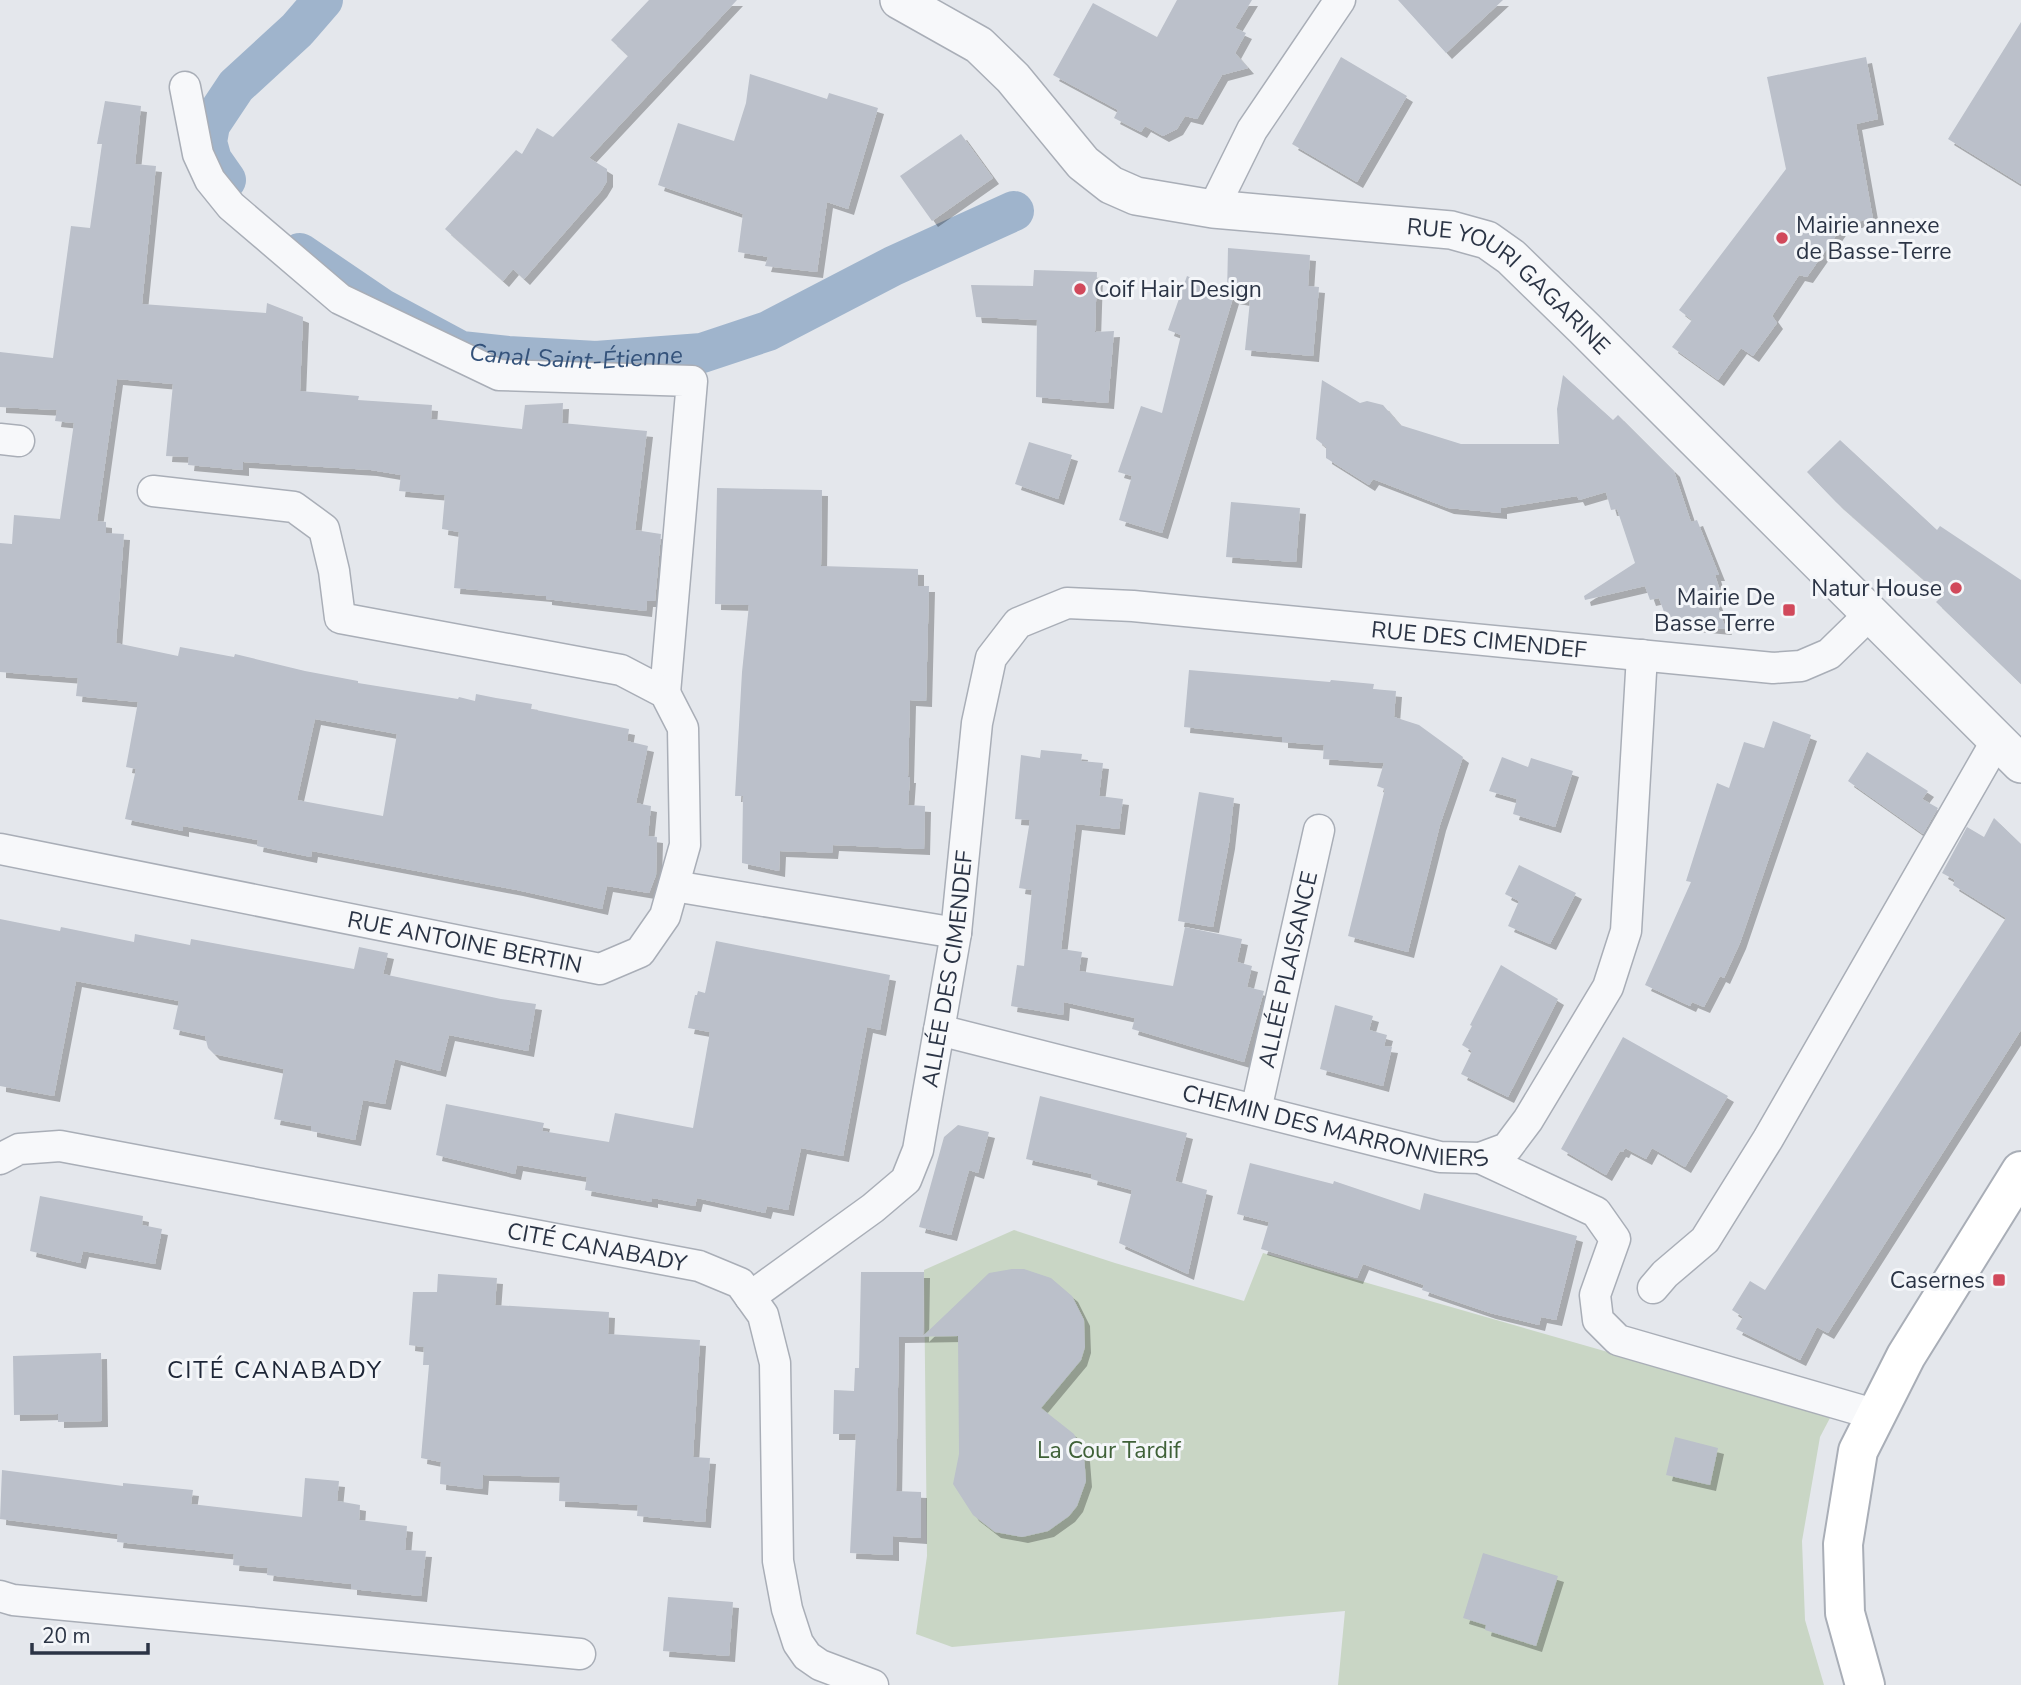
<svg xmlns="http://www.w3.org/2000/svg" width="2021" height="1685" font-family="'Nunito Sans',sans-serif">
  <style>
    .green { fill: #c9d6c5 }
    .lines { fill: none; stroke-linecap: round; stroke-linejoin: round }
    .canal { stroke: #9fb4cc; stroke-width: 40 }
    .building { fill: #bbc0ca; fill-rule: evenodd; filter: url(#shadow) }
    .minor-casing { stroke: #a9aeb7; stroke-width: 33 }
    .tertiary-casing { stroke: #a9aeb7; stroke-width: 40 }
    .secondary-casing { stroke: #a9aeb7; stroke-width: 42 }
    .minor { stroke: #f7f8fa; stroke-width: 30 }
    .tertiary { stroke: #f7f8fa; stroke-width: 37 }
    .secondary { stroke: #fff; stroke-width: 38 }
    .poi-dot { fill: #d1495b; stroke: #f4f6f9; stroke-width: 2.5 }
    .labels { text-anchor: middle; stroke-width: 6; stroke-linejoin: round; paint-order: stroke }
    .poi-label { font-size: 23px; fill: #2b3445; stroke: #f4f6f9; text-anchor: end }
    .street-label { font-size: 23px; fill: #2b3445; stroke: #f4f6f9 }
    .park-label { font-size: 23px; fill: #3f6138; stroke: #f4f6f9 }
    .water-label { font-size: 24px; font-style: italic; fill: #34527a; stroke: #f4f6f9 }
    .neighbourhood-label { font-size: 24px; letter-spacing: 2px; fill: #1d2536; stroke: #f4f6f9 }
  </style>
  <defs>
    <filter id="shadow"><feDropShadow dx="6" dy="6" stdDeviation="0" flood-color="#0004"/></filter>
  </defs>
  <rect width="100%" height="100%" fill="#e4e7ec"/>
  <!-- green -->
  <path class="green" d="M 1014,1230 L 1115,1263 L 1244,1301 L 1263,1253 L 1831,1416 L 1820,1437 L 1802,1541 L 1805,1620 L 1824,1685 L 1338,1685 L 1345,1611 L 952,1647 L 916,1634 L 927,1556 L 924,1270 Z"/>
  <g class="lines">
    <!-- canal -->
    <g class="canal">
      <path d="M 226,180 L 212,160 L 207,142 L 210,125 L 236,86 L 297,30 L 323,0"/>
      <path id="s1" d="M 300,253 L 381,308 L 461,351 L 508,356 L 596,361 L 702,353 L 768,331 L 893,266 L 1014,211"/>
    </g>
  </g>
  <!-- building -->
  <path class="building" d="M 649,0 L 737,0 L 589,158 L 607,169 L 607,181 L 601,191 L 524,279 L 513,269 L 503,281 L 445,229 L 516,150 L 522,154 L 537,128 L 553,137 L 628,56 L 611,40 Z
    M 1177,0 L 1252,0 L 1235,28 L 1246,33 L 1235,53 L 1248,68 L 1222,75 L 1197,119 L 1185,116 L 1177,129 L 1163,136 L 1145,126 L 1141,132 L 1114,118 L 1118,110 L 1053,75 L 1093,3 L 1157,37 Z
    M 1398,0 L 1503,0 L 1446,53 Z
    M 2021,22 L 2021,184 L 1948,139 Z
    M 1341,57 L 1407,96 L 1357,182 L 1292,144 Z
    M 1866,57 L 1878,119 L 1856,124 L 1873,219 L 1844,224 L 1807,277 L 1799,275 L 1772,316 L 1777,323 L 1753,356 L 1741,348 L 1718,380 L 1672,347 L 1692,320 L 1679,310 L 1786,169 L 1767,77 Z
    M 750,74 L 827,99 L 829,93 L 878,108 L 848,209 L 827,202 L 817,272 L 765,266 L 768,257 L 738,252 L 743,214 L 658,185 L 678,123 L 734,141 L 746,103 Z
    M 105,101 L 141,106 L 135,164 L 156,166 L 142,304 L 266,313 L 267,303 L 303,317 L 300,391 L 359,396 L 358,400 L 432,405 L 431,419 L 522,429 L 525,405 L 563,403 L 562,423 L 647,431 L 635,530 L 661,534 L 655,601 L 647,601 L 646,611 L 546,599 L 546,596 L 454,588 L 459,532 L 442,529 L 445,495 L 399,491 L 401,475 L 371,470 L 243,462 L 243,470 L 188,465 L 189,457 L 166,456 L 173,384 L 117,379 L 97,521 L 106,522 L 106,533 L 124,534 L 116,643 L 178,656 L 180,647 L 234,657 L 235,654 L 305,671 L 358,681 L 358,683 L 458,699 L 459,697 L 475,701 L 476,694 L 496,698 L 532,704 L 531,709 L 629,729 L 627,741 L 648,746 L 636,803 L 651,806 L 648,836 L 657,837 L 656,875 L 649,893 L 607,886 L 602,909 L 517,890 L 312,851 L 311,857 L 257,846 L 258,840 L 183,826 L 183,831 L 125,819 L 136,769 L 126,767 L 138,702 L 76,696 L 78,678 L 0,672 L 0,543 L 12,544 L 14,515 L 60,519 L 74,423 L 55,421 L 57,410 L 0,407 L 0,352 L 53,358 L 71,226 L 90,228 L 102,144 L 97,144 ZM 315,719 L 397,734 L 383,816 L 297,800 Z
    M 961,134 L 993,178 L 932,221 L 900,176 Z
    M 1228,248 L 1310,255 L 1308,286 L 1319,287 L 1313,356 L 1245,350 L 1250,301 L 1233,298 L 1162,533 L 1119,520 L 1132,476 L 1118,472 L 1141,406 L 1162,413 L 1181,335 L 1168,330 L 1187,276 L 1227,293 Z
    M 1034,270 L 1097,272 L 1095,332 L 1114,331 L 1108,403 L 1036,397 L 1037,320 L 976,317 L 971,285 L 1033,286 Z
    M 1563,375 L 1613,420 L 1618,415 L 1674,471 L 1691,522 L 1697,520 L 1719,575 L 1715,575 L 1722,597 L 1715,599 L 1726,629 L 1680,625 L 1677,618 L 1667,620 L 1659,598 L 1650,600 L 1645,586 L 1585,600 L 1584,596 L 1635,563 L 1617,509 L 1611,510 L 1606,492 L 1579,500 L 1577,496 L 1501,508 L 1501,513 L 1448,508 L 1373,479 L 1369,485 L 1326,458 L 1326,447 L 1316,439 L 1322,380 L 1360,403 L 1367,401 L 1383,405 L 1400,425 L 1461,444 L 1559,444 L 1557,409 Z
    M 1840,440 L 1937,530 L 1940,526 L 2021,580 L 2021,684 L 1936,602 L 1942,596 L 1836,502 L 1807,472 Z
    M 1029,442 L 1072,455 L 1058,499 L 1015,484 Z
    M 717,488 L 822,490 L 821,566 L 918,569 L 918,586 L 929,586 L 926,701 L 910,700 L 908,777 L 910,777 L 908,805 L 925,806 L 924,849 L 833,845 L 832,853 L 780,851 L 779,871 L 742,863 L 743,796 L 735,796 L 742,672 L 749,605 L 715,604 Z
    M 1231,502 L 1300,508 L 1296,562 L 1226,557 Z
    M 1189,670 L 1330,682 L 1331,680 L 1374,684 L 1373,689 L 1396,691 L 1394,717 L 1419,725 L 1463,757 L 1440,825 L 1408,952 L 1348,936 L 1385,789 L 1377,786 L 1384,763 L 1323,759 L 1324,745 L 1282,742 L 1282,737 L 1184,727 Z
    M 1773,721 L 1811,735 L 1740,943 L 1724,978 L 1720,976 L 1704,1007 L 1692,1002 L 1690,1006 L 1645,985 L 1691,882 L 1686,881 L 1717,783 L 1729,788 L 1744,742 L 1764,748 Z
    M 1041,750 L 1082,754 L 1081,761 L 1103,763 L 1099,796 L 1123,799 L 1119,829 L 1076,824 L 1061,949 L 1082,952 L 1079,971 L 1173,986 L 1185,927 L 1242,939 L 1237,962 L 1252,966 L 1247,987 L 1264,991 L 1244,1062 L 1132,1029 L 1135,1018 L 1064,1002 L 1063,1015 L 1011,1006 L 1017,965 L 1024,966 L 1032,890 L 1019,888 L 1030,820 L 1015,819 L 1021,755 L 1040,758 Z
    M 1867,752 L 1928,791 L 1922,799 L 1938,808 L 1923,834 L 1848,781 Z
    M 1502,757 L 1528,767 L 1531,758 L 1573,771 L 1555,827 L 1513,814 L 1517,799 L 1489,791 Z
    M 1199,792 L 1234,798 L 1229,843 L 1213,927 L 1178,921 Z
    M 1994,818 L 2021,844 L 2021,1030 L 1828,1333 L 1817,1327 L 1800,1360 L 1736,1329 L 1743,1317 L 1732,1310 L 1750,1281 L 1765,1290 L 2006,918 L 1953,885 L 1955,880 L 1942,873 L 1967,827 L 1984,837 Z
    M 1519,865 L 1576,893 L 1550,944 L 1508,926 L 1519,901 L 1505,894 Z
    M 0,919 L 60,931 L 61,927 L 134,942 L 135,934 L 190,945 L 191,939 L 354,969 L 359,947 L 388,953 L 383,974 L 501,999 L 536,1004 L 528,1051 L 449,1035 L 440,1071 L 395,1059 L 385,1104 L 363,1100 L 355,1140 L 311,1131 L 311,1126 L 274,1119 L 284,1069 L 214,1054 L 208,1048 L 205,1036 L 173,1029 L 179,1001 L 76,981 L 54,1096 L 0,1086 Z
    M 716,941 L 890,975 L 880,1030 L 867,1027 L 843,1156 L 801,1148 L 788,1210 L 767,1206 L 765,1213 L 697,1198 L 695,1206 L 652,1198 L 652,1202 L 585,1190 L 587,1177 L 517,1165 L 515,1174 L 436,1155 L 446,1104 L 544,1123 L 542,1131 L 609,1142 L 615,1113 L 693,1128 L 710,1032 L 688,1028 L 695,995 L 697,995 L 698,991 L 705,993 Z
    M 1501,965 L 1558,999 L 1508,1097 L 1461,1074 L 1472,1051 L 1462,1045 L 1472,1026 L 1470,1025 Z
    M 1335,1005 L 1373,1016 L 1369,1030 L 1387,1035 L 1384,1046 L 1392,1047 L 1383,1086 L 1320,1069 Z
    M 1623,1037 L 1728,1096 L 1685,1167 L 1652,1148 L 1646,1159 L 1625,1148 L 1623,1152 L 1620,1151 L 1606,1175 L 1561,1149 Z
    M 1040,1096 L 1187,1133 L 1175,1181 L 1207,1190 L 1188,1274 L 1119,1243 L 1132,1190 L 1091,1179 L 1092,1174 L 1026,1159 Z
    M 958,1125 L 989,1132 L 978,1173 L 969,1170 L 951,1235 L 919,1227 L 944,1137 Z
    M 1250,1163 L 1333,1184 L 1334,1181 L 1420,1210 L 1424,1193 L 1577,1236 L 1556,1320 L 1541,1317 L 1539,1325 L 1490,1313 L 1422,1290 L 1424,1285 L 1363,1264 L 1357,1278 L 1261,1249 L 1269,1222 L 1237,1214 Z
    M 40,1196 L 143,1216 L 142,1225 L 162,1229 L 155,1264 L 83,1251 L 80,1263 L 30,1251 Z
    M 1012,1269 L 1024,1269 L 1051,1278 L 1072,1296 L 1084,1320 L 1085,1347 L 1081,1360 L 1041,1408 L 1074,1434 L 1084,1456 L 1086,1481 L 1077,1506 L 1069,1516 L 1048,1531 L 1022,1537 L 995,1532 L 973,1515 L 953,1484 L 959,1454 L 958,1336 L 899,1337 L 896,1491 L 921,1492 L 921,1538 L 893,1536 L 893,1555 L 850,1553 L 856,1434 L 833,1434 L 834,1390 L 854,1391 L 855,1368 L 859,1368 L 861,1272 L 924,1272 L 923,1336 L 989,1273 Z
    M 438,1274 L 497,1278 L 495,1305 L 609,1312 L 608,1334 L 700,1340 L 693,1457 L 710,1458 L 705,1522 L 637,1516 L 638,1505 L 559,1501 L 560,1477 L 483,1475 L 482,1489 L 440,1484 L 441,1462 L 421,1458 L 429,1365 L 423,1365 L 424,1347 L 409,1345 L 413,1292 L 437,1292 Z
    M 101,1353 L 102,1421 L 58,1422 L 58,1414 L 14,1415 L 13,1356 Z
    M 1675,1437 L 1718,1448 L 1710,1485 L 1666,1475 Z
    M 2,1470 L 123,1486 L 123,1483 L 193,1490 L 191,1504 L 302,1517 L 305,1478 L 339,1481 L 337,1501 L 360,1505 L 359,1520 L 407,1526 L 405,1550 L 426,1551 L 421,1596 L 351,1589 L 351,1584 L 267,1575 L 268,1568 L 233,1565 L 234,1554 L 117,1542 L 118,1534 L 0,1519 Z
    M 1483,1553 L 1558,1576 L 1536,1646 L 1485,1630 L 1486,1625 L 1463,1618 Z
    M 668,1597 L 733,1602 L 729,1656 L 663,1651 Z"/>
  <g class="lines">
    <defs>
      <g id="minor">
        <path d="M 185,87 L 198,154 L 210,180 L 231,206 L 340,299 L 499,375 L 692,381 L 665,693"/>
        <path d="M 1213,209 L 1252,130 L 1340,0"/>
        <path d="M 0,439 L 19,441"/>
        <path id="s2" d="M 0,849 L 600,969 L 640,952 L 665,916 L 685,845 L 683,728 L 665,693 L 621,670 L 340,618 L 334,571 L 324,529 L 294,507 L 153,491"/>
        <path d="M 674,886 L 956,933"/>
        <path id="s3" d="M 939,1030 L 1440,1157 L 1480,1158 L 1507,1148 L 1528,1120 L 1608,987 L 1626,931 L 1642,655"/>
        <path id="s4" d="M 1256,1110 L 1319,830"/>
        <path d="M 1480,1158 L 1596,1212 L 1615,1239 L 1595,1295 L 1598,1320 L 1618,1340 L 1877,1415"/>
        <path id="s5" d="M 0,1159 L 19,1149 L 60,1146 L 699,1266 L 740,1283 L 763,1315 L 775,1363 L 778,1561 L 787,1609 L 798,1643 L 807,1656 L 820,1665 L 873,1685"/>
        <path d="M 1653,1288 L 1665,1274 L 1705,1240 L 1768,1139 L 1997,740"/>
        <path id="s6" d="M 750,1297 L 873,1208 L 906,1180 L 918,1150 L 956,933 L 977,723 L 991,658 L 1018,623 L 1067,603 L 1133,606 L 1773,668 L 1801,666 L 1829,654 L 1871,613"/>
        <path d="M 0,1596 L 13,1600 L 580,1654"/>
      </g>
      <g id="tertiary">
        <path id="s7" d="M 899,0 L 979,45 L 1013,78 L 1083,163 L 1111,185 L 1136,196 L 1213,209 L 1451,230 L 1487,240 L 1511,257 L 1584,328 L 2021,764"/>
      </g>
      <path id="secondary" d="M 1865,1685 L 1845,1613 L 1843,1544 L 1858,1451 L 1906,1356 L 2021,1171"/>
    </defs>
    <!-- minor casing -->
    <use href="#minor" class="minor-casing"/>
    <!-- tertiary casing -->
    <use href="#tertiary" class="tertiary-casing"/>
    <!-- secondary casing -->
    <use href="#secondary" class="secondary-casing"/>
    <!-- minor -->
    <use href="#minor" class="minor"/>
    <!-- tertiary -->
    <use href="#tertiary" class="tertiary"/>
    <!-- secondary -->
    <use href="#secondary" class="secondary"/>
  </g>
  <!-- markers -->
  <g class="poi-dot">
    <circle cx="1782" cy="238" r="7"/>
    <circle cx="1080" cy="289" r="7"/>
    <circle cx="1956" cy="588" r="7"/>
    <rect x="1782" y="603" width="14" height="14" rx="3.5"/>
    <rect x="1992" y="1273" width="14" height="14" rx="3.5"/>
  </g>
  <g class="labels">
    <!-- poi labels -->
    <g class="poi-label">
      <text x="1796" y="233" text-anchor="start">Mairie annexe<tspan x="1796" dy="26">de Basse-Terre</tspan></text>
      <text x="1094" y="297" text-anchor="start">Coif Hair Design</text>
      <text x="1942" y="596">Natur House</text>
      <text x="1775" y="605">Mairie De<tspan x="1775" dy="26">Basse Terre</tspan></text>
      <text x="1985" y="1288">Casernes</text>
    </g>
    <!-- street labels -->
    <g class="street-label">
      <text dy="8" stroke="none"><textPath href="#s7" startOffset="707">RUE YOURI GAGARINE</textPath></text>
      <text dy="8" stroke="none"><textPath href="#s6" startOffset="1236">RUE DES CIMENDEF</textPath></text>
      <text dy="8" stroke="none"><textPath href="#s2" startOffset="474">RUE ANTOINE BERTIN</textPath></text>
      <text dy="8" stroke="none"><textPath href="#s6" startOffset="411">ALLÉE DES CIMENDEF</textPath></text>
      <text dy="8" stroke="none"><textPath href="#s4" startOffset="144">ALLÉE PLAISANCE</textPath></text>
      <text dy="8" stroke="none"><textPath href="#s3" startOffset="408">CHEMIN DES MARRONNIERS</textPath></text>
      <text dy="8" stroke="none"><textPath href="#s5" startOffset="609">CITÉ CANABADY</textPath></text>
    </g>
    <!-- park labels -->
    <g class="park-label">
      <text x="1109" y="1458">La Cour Tardif</text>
    </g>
    <!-- water labels -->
    <g class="water-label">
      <text dy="8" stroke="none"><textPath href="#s1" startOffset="304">Canal Saint-Étienne</textPath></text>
    </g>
    <!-- neighbourhood labels -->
    <g class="neighbourhood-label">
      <text x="275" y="1378">CITÉ CANABADY</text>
    </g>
  </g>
  <!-- scale -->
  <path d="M32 1643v10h116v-10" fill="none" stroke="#2b3445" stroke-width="3.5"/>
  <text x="42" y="1643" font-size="21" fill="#2b3445" stroke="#f4f6f9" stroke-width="5" paint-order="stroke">20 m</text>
</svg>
